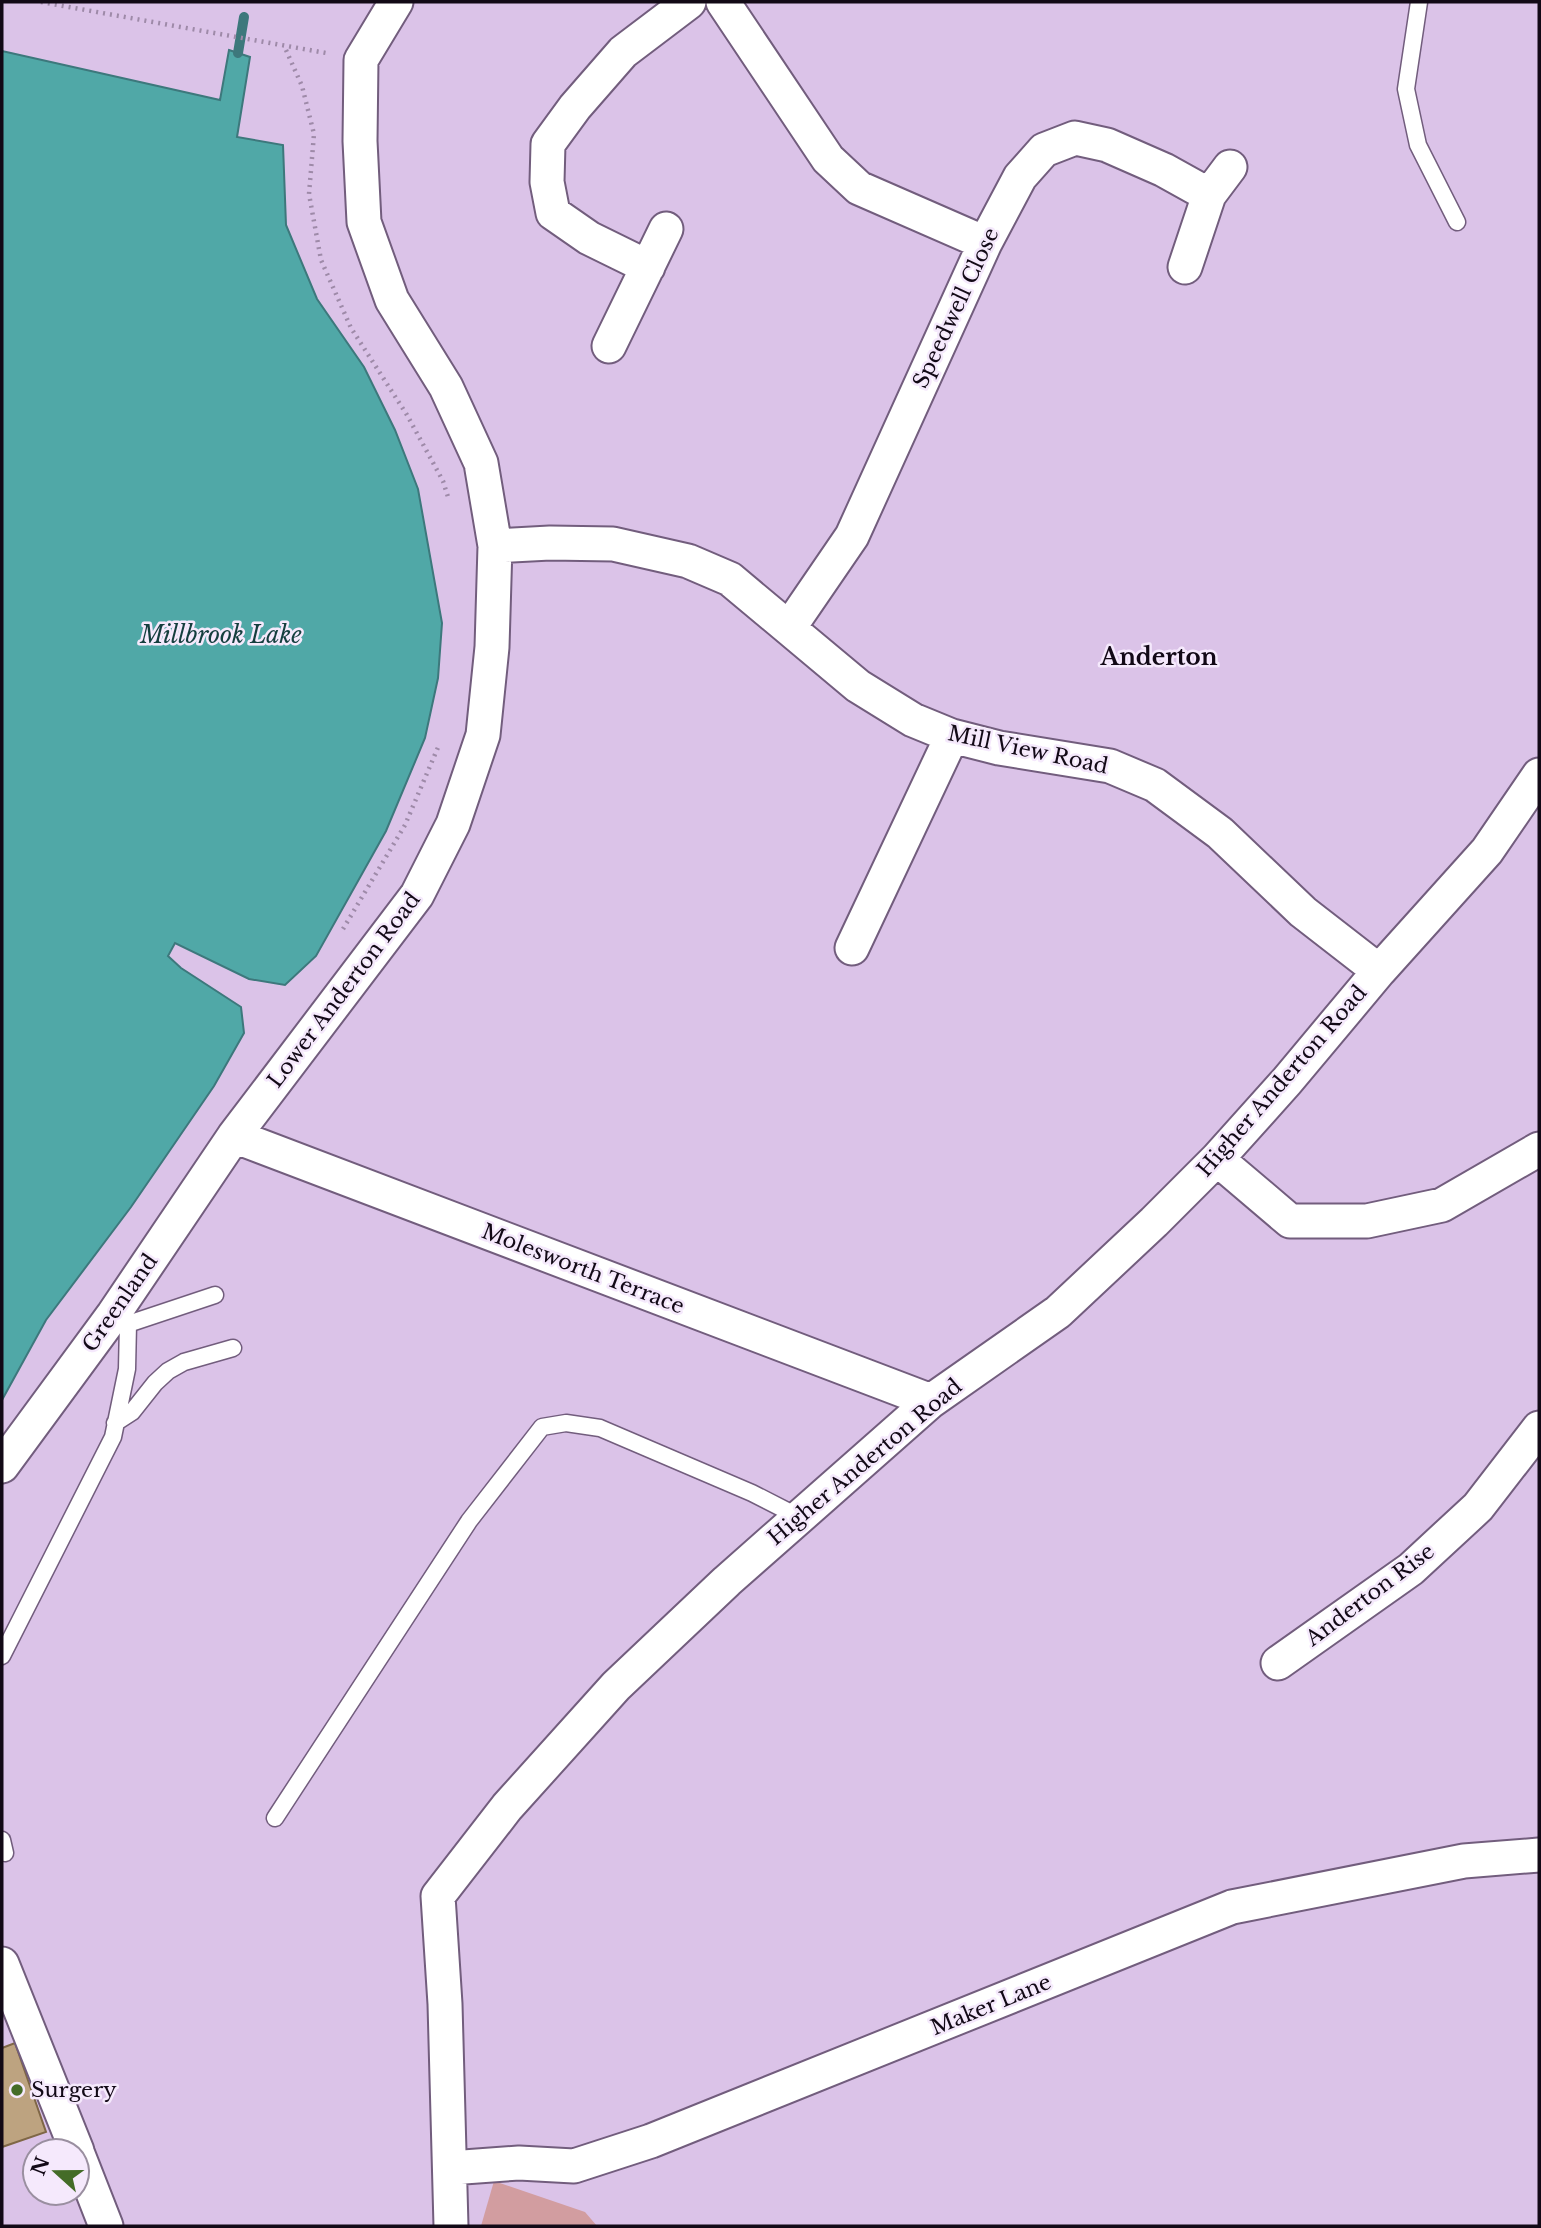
<svg xmlns="http://www.w3.org/2000/svg" width="1541" height="2228" font-family="'Libre Baskerville',serif">
  <style>
    .green { fill: #d29da0 }
    .water { fill: #50a8a7; stroke: #3d787c; stroke-width: 2 }
    .lines { fill: none; stroke-linecap: round; stroke-linejoin: round }
    .stream { stroke: #3d787c; stroke-width: 10 }
    .building { fill: #bda380; stroke: #7f6746; stroke-width: 2 }
    .service-casing { stroke: #725d7d; stroke-width: 19 }
    .minor-casing { stroke: #725d7d; stroke-width: 37 }
    .path { stroke: #9e8aa8; stroke-width: 4.5; stroke-dasharray: 2 5; stroke-linecap: butt }
    .service { stroke: #fff; stroke-width: 16 }
    .minor { stroke: #fff; stroke-width: 33 }
    .poi-dot { fill: #446c28; stroke: #f5e9fc; stroke-width: 2.5 }
    .labels { text-anchor: middle; stroke-width: 5; stroke-linejoin: round; paint-order: stroke }
    .street-label { font-size: 21px; fill: #120916; stroke: #f5e9fc }
    .poi-label { font-size: 21px; fill: #120916; stroke: #f5e9fc; text-anchor: start }
    .water-label { font-size: 23px; font-style: italic; fill: #143e3e; stroke: #f5e9fc }
    .neighbourhood-label { font-size: 23px; font-weight: bold; fill: #120916; stroke: #f5e9fc }
  </style>
  <rect width="100%" height="100%" fill="#dbc3e8"/>
  <!-- green -->
  <path class="green" d="M 494,2181 L 585,2212 L 597,2226 L 481,2226 Z"/>
  <!-- water -->
  <path class="water" d="M 229,50 L 250,57 L 237,137 L 283,145 L 286,225 L 317,299 L 364,367 L 395,430 L 418,489 L 442,623 L 438,678 L 425,738 L 386,831 L 316,956 L 285,985 L 249,979 L 175,943 L 168,956 L 181,968 L 241,1007 L 244,1033 L 214,1086 L 131,1207 L 46,1320 L 2,1400 L 2,51 L 220,100 Z"/>
  <g class="lines">
    <!-- stream -->
    <path class="stream" d="M 238,53 L 244,17"/>
  </g>
  <!-- building -->
  <path class="building" d="M 15,2043 L 46,2132 L 2,2147 L 2,2048 Z"/>
  <g class="lines">
    <defs>
      <path id="service" d="M 1419,2 L 1406,89 L 1418,145 L 1457,222
        M 128,1324 L 215,1295
        M 115,1423 L 132,1412 L 155,1383 L 168,1371 L 184,1362 L 233,1348
        M 2,1656 L 113,1437 L 127,1369 L 128,1324 L 113,1315
        M 275,1818 L 469,1521 L 542,1427 L 566,1423 L 600,1428 L 752,1493 L 799,1517
        M 2,1840 L 5,1853"/>
      <path id="minor" d="M 723,2 L 828,159 L 859,188 L 985,243
        M 648,267 L 589,238 L 553,213 L 547,182 L 548,144 L 575,107 L 623,52 L 689,2
        M 1185,267 L 1209,195 L 1230,167
        M 609,346 L 666,229
        M 495,546 L 550,543 L 613,544 L 688,561 L 730,579 L 858,686 L 913,720 L 952,736 L 999,748 L 1110,766 L 1155,785 L 1220,833 L 1303,912 L 1379,971
        M 789,628 L 852,536 L 985,243 L 1020,177 L 1044,150 L 1075,138 L 1107,145 L 1164,170 L 1209,195
        M 852,948 L 952,736
        M 234,1136 L 931,1401
        M 1217,1159 L 1290,1221 L 1367,1221 L 1442,1205 L 1539,1149
        M 2,1466 L 113,1315 L 234,1136 L 417,895 L 453,824 L 483,735 L 492,647 L 495,546 L 481,463 L 446,387 L 392,300 L 364,222 L 360,141 L 361,60 L 396,2
        M 1278,1663 L 1411,1569 L 1478,1507 L 1539,1428
        M 2,1964 L 77,2151
        M 77,2152 L 106,2226
        M 450,2168 L 519,2163 L 574,2166 L 651,2141 L 1232,1907 L 1464,1861 L 1539,1855
        M 451,2226 L 445,2004 L 438,1896 L 507,1807 L 616,1686 L 727,1581 L 931,1401 L 1058,1312 L 1154,1222 L 1217,1159 L 1287,1081 L 1379,971 L 1487,851 L 1539,775"/>
    </defs>
    <!-- service casing -->
    <use href="#service" class="service-casing"/>
    <!-- minor casing -->
    <use href="#minor" class="minor-casing"/>
    <!-- path -->
    <path class="path" d="M 41,2 L 326,53
      M 286,50 L 302,86 L 314,134 L 309,194 L 321,260 L 351,328 L 407,415 L 443,481 L 448,497
      M 343,929 L 405,825 L 439,745"/>
    <!-- service -->
    <use href="#service" class="service"/>
    <!-- minor -->
    <use href="#minor" class="minor"/>
  </g>
  <!-- markers -->
  <circle class="poi-dot" cx="17" cy="2090" r="7"/>
  <g class="labels">
    <!-- street labels -->
    <g class="street-label">
      <text transform="translate(956 308) rotate(-65)" y="7">Speedwell Close</text>
      <text transform="translate(1028 750) rotate(12)" y="7">Mill View Road</text>
      <text transform="translate(344 990) rotate(-53)" y="7">Lower Anderton Road</text>
      <text transform="translate(1282 1081) rotate(-49)" y="7">Higher Anderton Road</text>
      <text transform="translate(583 1269) rotate(21)" y="7">Molesworth Terrace</text>
      <text transform="translate(120 1303) rotate(-55)" y="7">Greenland</text>
      <text transform="translate(865 1462) rotate(-40)" y="7">Higher Anderton Road</text>
      <text transform="translate(1370 1595) rotate(-37)" y="7">Anderton Rise</text>
      <text transform="translate(991 2005) rotate(-22)" y="7">Maker Lane</text>
    </g>
    <!-- poi labels -->
    <g class="poi-label">
      <text x="31" y="2097">Surgery</text>
    </g>
    <!-- water labels -->
    <g class="water-label">
      <text x="221" y="643">Millbrook Lake</text>
    </g>
    <!-- neighbourhood labels -->
    <g class="neighbourhood-label">
      <text x="1159" y="665">Anderton</text>
    </g>
  </g>
  <!-- border -->
  <rect width="1541" height="2228" fill="none" stroke="#120916" stroke-width="7"/>
  <!-- north arrow -->
  <g transform="translate(56 2172) rotate(291)"><circle r="33" fill="#f5e9fc" stroke="#9a8fa0" stroke-width="2"/>
  <path d="M0-5L12 26L0 18L-12 26Z" fill="#446c28"/>
  <text y="-10" font-size="19" font-weight="bold" text-anchor="middle" fill="#120916">N</text>
  </g>
</svg>
